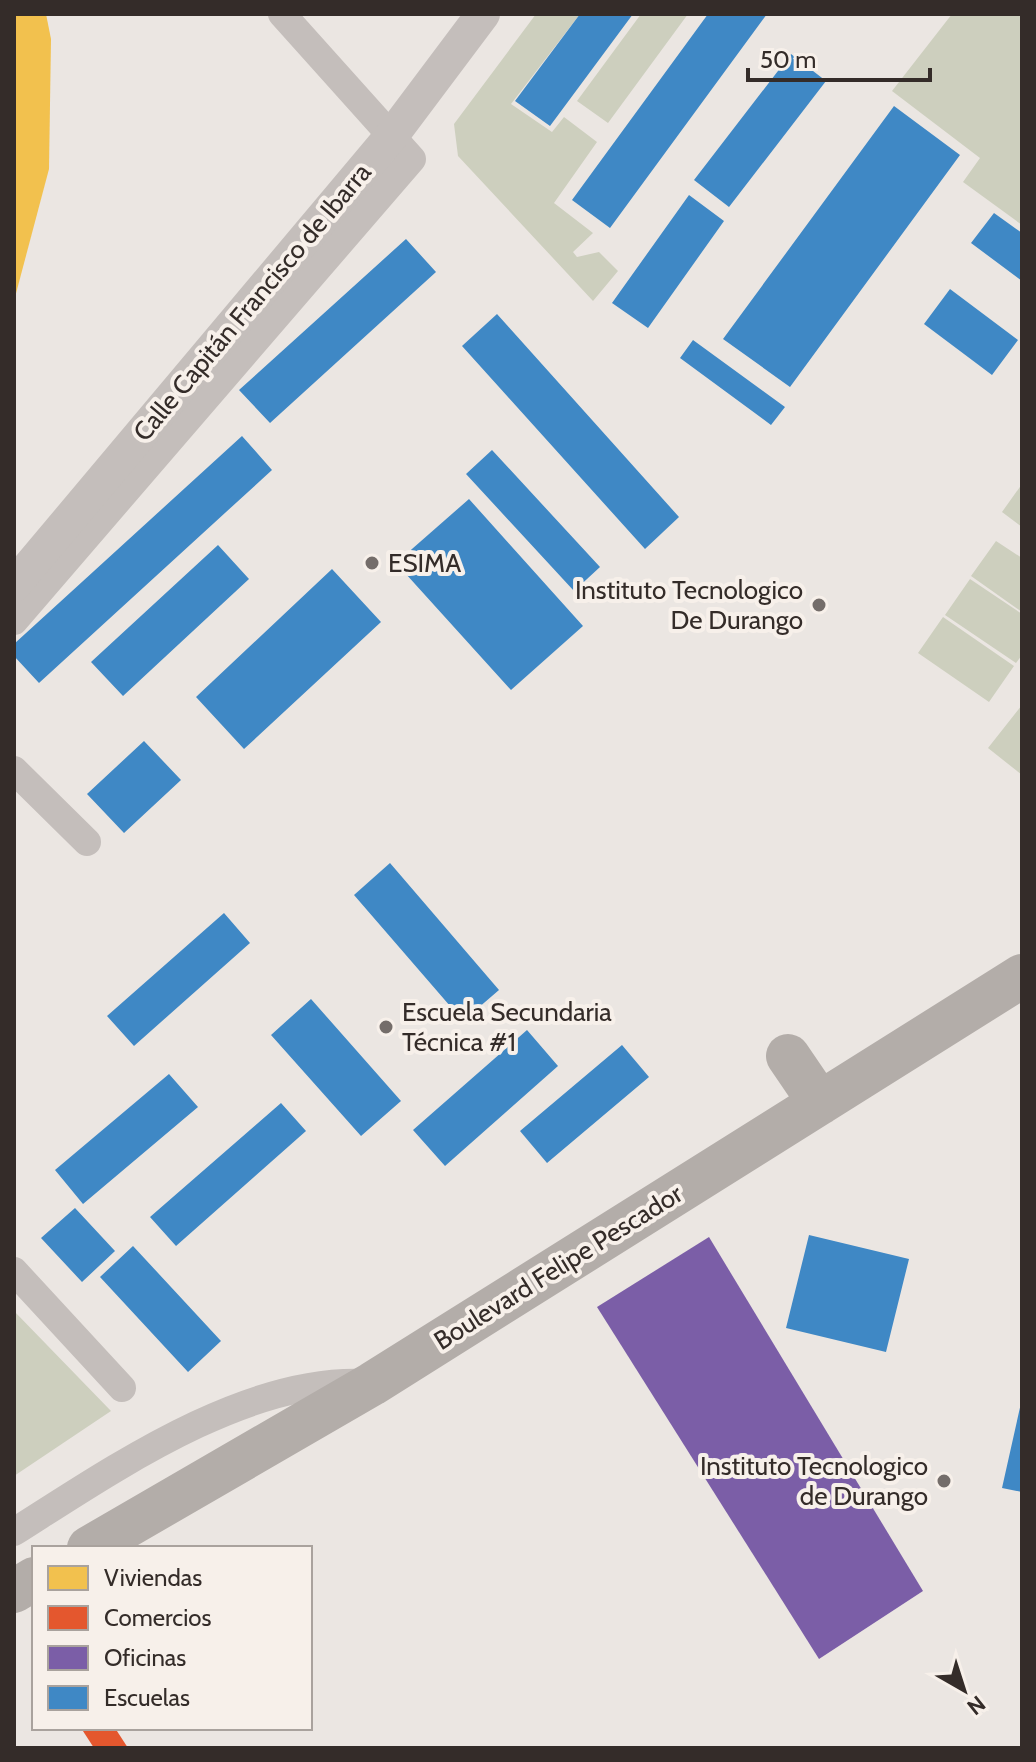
<svg xmlns="http://www.w3.org/2000/svg" width="1036" height="1762" font-family="Cabin,sans-serif">
  <style>
    .green { fill: #cdcfbe }
    .homes { fill: #f2c14e }
    .shops { fill: #e4572e }
    .offices { fill: #7b5ea7 }
    .schools { fill: #3f88c5 }
    .lines { fill: none; stroke-linecap: round; stroke-linejoin: round }
    .minor { stroke: #c4bebb; stroke-width: 28 }
    .tertiary { stroke: #c4bebb; stroke-width: 34 }
    .primary { stroke: #b3ada9; stroke-width: 44 }
    .poi-dot { fill: #746d6a; stroke: #f7f0ea; stroke-width: 3 }
    .labels { text-anchor: middle; stroke-width: 8; stroke-linejoin: round; paint-order: stroke }
    .street-label { font-size: 26px; fill: #342c29; stroke: #f7f0ea }
    .poi-label { font-size: 26px; fill: #342c29; stroke: #f7f0ea; text-anchor: start }
  </style>
  <rect width="100%" height="100%" fill="#ebe6e2"/>
  <!-- green -->
  <path class="green" d="M 536,14 L 580,14 L 511,104 L 552,132 L 564,117 L 597,142 L 554,203 L 593,233 L 573,252 L 577,257 L 599,252 L 618,271 L 593,301 L 458,156 L 454,124 Z
    M 641,14 L 688,14 L 608,123 L 577,101 Z
    M 952,14 L 1022,14 L 1022,225 L 963,182 L 980,158 L 892,91 Z
    M 1022,484 L 1022,527 L 1002,512 Z
    M 996,541 L 1022,558 L 1022,612 L 971,576 Z
    M 970,579 L 1022,614 L 1022,655 L 1016,663 L 945,615 Z
    M 943,617 L 1014,666 L 989,702 L 918,653 Z
    M 1022,705 L 1022,775 L 988,748 Z
    M 14,1311 L 111,1411 L 14,1476 Z"/>
  <!-- homes -->
  <path class="homes" d="M 14,14 L 46,14 L 51,39 L 49,169 L 14,301 Z"/>
  <!-- shops -->
  <path class="shops" d="M 81,1728 L 115,1728 L 128,1748 L 94,1748 Z"/>
  <!-- offices -->
  <path class="offices" d="M 709,1237 L 923,1591 L 819,1659 L 597,1307 Z"/>
  <!-- schools -->
  <path class="schools" d="M 580,14 L 633,14 L 550,126 L 515,101 Z
    M 708,14 L 767,14 L 610,228 L 572,200 Z
    M 791,54 L 826,81 L 729,207 L 694,180 Z
    M 894,106 L 960,155 L 790,387 L 723,339 Z
    M 689,195 L 724,221 L 648,328 L 612,303 Z
    M 994,213 L 1022,233 L 1022,281 L 971,243 Z
    M 406,239 L 436,272 L 270,423 L 239,390 Z
    M 950,289 L 1018,340 L 992,375 L 924,324 Z
    M 497,314 L 679,517 L 645,549 L 462,346 Z
    M 693,340 L 785,407 L 771,425 L 680,358 Z
    M 242,436 L 272,470 L 39,683 L 14,656 L 14,644 Z
    M 492,450 L 600,567 L 574,591 L 466,474 Z
    M 469,499 L 583,626 L 511,690 L 396,563 Z
    M 218,545 L 249,579 L 123,696 L 91,662 Z
    M 332,569 L 381,622 L 244,749 L 196,697 Z
    M 144,741 L 181,780 L 124,833 L 87,794 Z
    M 390,863 L 499,990 L 463,1021 L 354,895 Z
    M 224,913 L 250,943 L 134,1046 L 107,1016 Z
    M 311,999 L 401,1101 L 361,1136 L 271,1035 Z
    M 527,1030 L 558,1066 L 445,1166 L 413,1130 Z
    M 622,1045 L 649,1077 L 547,1163 L 520,1131 Z
    M 169,1074 L 198,1107 L 83,1204 L 55,1170 Z
    M 281,1103 L 306,1131 L 176,1246 L 150,1217 Z
    M 75,1208 L 115,1251 L 82,1282 L 41,1238 Z
    M 809,1235 L 909,1259 L 886,1352 L 786,1328 Z
    M 133,1246 L 221,1341 L 188,1372 L 100,1277 Z
    M 1021,1403 L 1022,1403 L 1022,1492 L 1002,1488 Z"/>
  <g class="lines">
    <!-- minor -->
    <path class="minor" d="M 14,621 L 412,159 L 282,14
      M 14,770 L 87,842
      M 14,1271 L 122,1388
      M 14,1532 C 112,1470 245,1377 366,1383"/>
    <!-- tertiary -->
    <path class="tertiary" d="M 14,585 L 393,134 L 483,14"/>
    <!-- primary -->
    <path class="primary" d="M 788,1056 L 820,1103
      M 89,1548 L 372,1384 L 1022,976
      M 14,1591 L 34,1579"/>
  </g>
  <!-- markers -->
  <g class="poi-dot">
    <circle cx="372" cy="563" r="8"/>
    <circle cx="819" cy="605" r="8"/>
    <circle cx="386" cy="1027" r="8"/>
    <circle cx="944" cy="1481" r="8"/>
  </g>
  <g class="labels">
    <!-- street labels -->
    <g class="street-label">
      <text transform="translate(252 302) rotate(-50)" y="9">Calle Capitán Francisco de Ibarra</text>
      <text transform="translate(558 1267) rotate(-32)" y="9">Boulevard Felipe Pescador</text>
    </g>
    <!-- poi labels -->
    <g class="poi-label">
      <text x="388" y="572">ESIMA</text>
      <text x="803" y="599" text-anchor="end">Instituto Tecnologico<tspan x="803" dy="30">De Durango</tspan></text>
      <text x="402" y="1021">Escuela Secundaria<tspan x="402" dy="30">Técnica #1</tspan></text>
      <text x="928" y="1475" text-anchor="end">Instituto Tecnologico<tspan x="928" dy="30">de Durango</tspan></text>
    </g>
  </g>
  <!-- border -->
  <rect width="1036" height="1762" fill="none" stroke="#342c29" stroke-width="32"/>
  <!-- legend -->
  <rect x="32" y="1546" width="280" height="184" fill="#f7f0ea" stroke="#a9a29d" stroke-width="2"/>
  <rect x="48" y="1566" width="40" height="24" fill="#f2c14e" stroke="#a9a29d" stroke-width="2"/>
  <text x="104" y="1586" font-size="24" fill="#342c29">Viviendas</text>
  <rect x="48" y="1606" width="40" height="24" fill="#e4572e" stroke="#a9a29d" stroke-width="2"/>
  <text x="104" y="1626" font-size="24" fill="#342c29">Comercios</text>
  <rect x="48" y="1646" width="40" height="24" fill="#7b5ea7" stroke="#a9a29d" stroke-width="2"/>
  <text x="104" y="1666" font-size="24" fill="#342c29">Oficinas</text>
  <rect x="48" y="1686" width="40" height="24" fill="#3f88c5" stroke="#a9a29d" stroke-width="2"/>
  <text x="104" y="1706" font-size="24" fill="#342c29">Escuelas</text>
  <!-- north arrow -->
  <g transform="translate(964 1690) rotate(141)" stroke="#f7f0ea" stroke-width="6" paint-order="stroke">
  <path d="M0-6L14 30L0 20L-14 30Z" fill="#342c29"/>
  <text y="-12" font-size="22" font-weight="bold" text-anchor="middle" fill="#342c29">N</text>
  </g>
  <!-- scale -->
  <path d="M748 68v12h182v-12" fill="none" stroke="#342c29" stroke-width="4"/>
  <text x="760" y="68" font-size="24" fill="#342c29" stroke="#f7f0ea" stroke-width="6" paint-order="stroke">50 m</text>
</svg>
